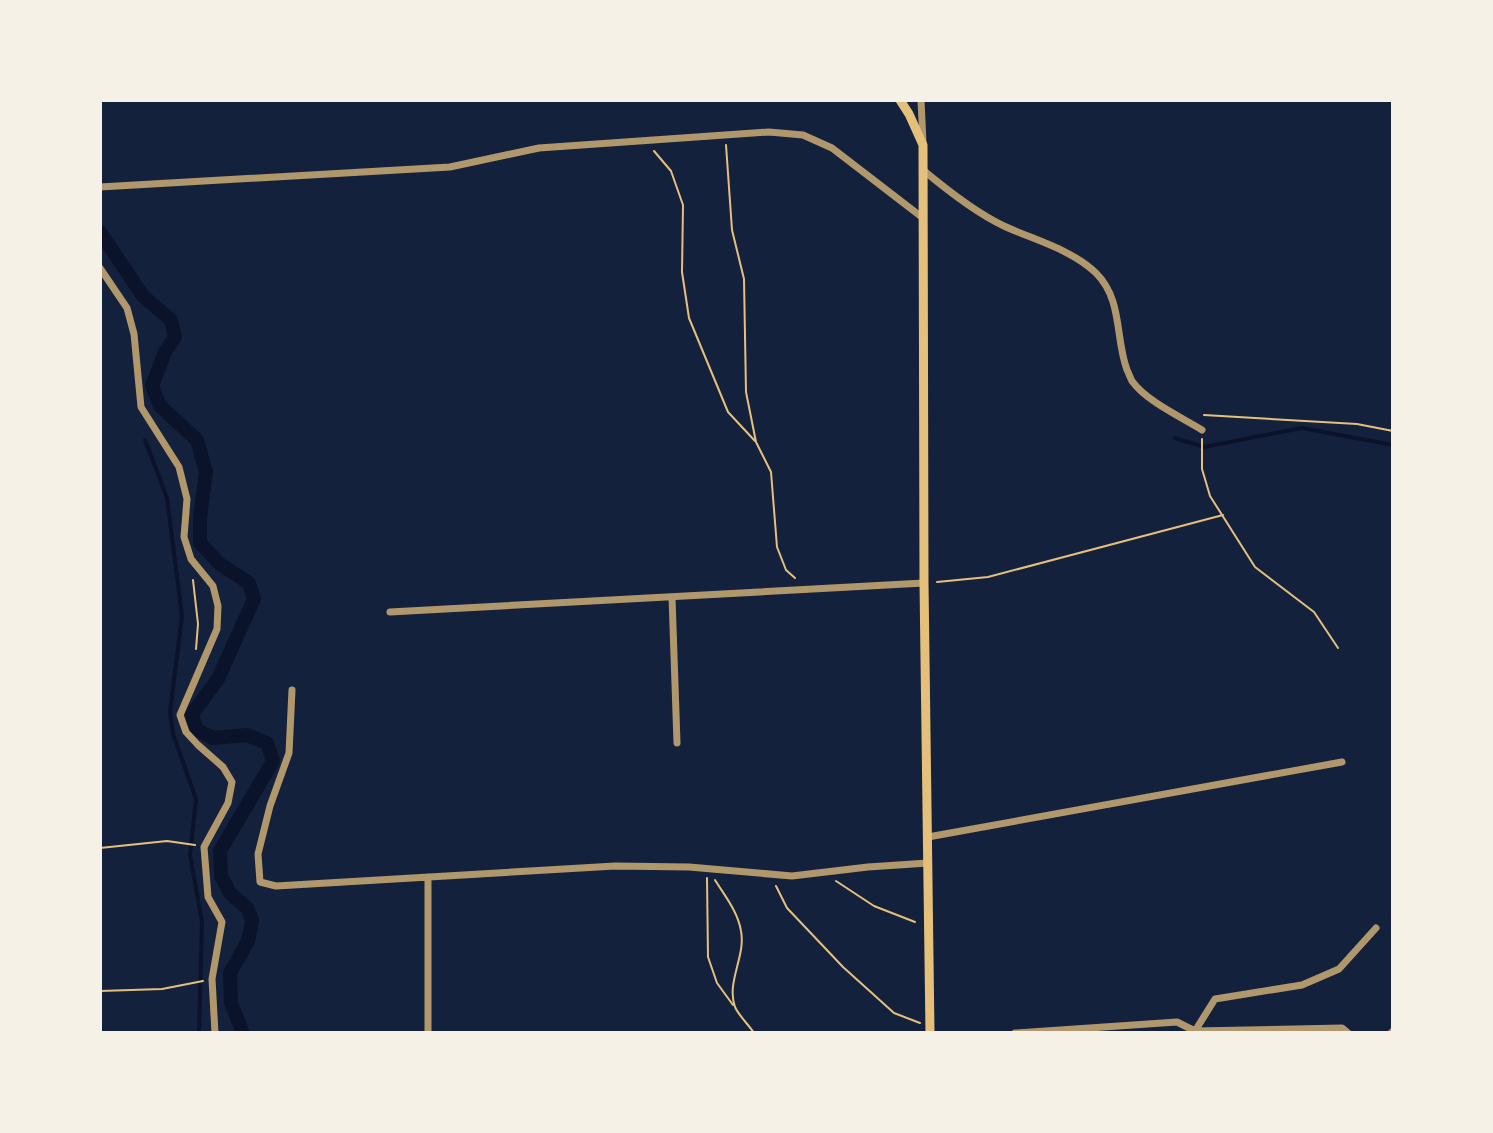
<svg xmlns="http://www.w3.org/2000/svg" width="1493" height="1133" font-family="Bitter,serif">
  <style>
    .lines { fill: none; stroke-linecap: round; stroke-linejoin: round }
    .stream { stroke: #0b132b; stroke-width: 4 }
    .canal { stroke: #0b132b; stroke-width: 14 }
    .path { stroke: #e5c07b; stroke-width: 2 }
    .minor { stroke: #b1986c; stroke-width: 7 }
    .secondary { stroke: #e5c07b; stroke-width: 9 }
  </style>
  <rect width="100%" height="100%" fill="#14213d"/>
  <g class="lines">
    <!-- stream -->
    <path class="stream" d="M 1175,438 L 1204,447 L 1302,428 L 1393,445
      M 145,440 L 167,498 L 182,616 L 170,712 L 173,734 L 196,799 L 190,855 L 202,922 L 199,1033"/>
    <!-- canal -->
    <path class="canal" d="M 100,232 L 143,296 L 171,320 L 175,337 L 165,352 L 152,386 L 160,406 L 197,440 L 206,472 L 200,517 L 200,543 L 220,564 L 249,583 L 254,599 L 218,679 L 192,714 L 197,730 L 213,738 L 247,735 L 267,743 L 273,761 L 220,851 L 221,876 L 230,893 L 248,909 L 252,921 L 248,941 L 230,973 L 231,1003 L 243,1033"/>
    <!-- path -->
    <path class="path" d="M 726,145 L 732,230 L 744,279 L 746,392 L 756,442 L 771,472 L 777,547 L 786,570 L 795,578
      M 654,151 L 671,171 L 683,205 L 682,272 L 689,318 L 728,412 L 755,441
      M 1204,415 L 1357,424 L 1393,431
      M 1202,439 L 1202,469 L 1210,496 L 1255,567 L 1314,612 L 1338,648
      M 193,580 L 198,624 L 196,649
      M 937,582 L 988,577 L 1223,515
      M 100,848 L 167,841 L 195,845
      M 707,878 L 708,957 L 717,983 L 733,1005
      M 715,880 C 725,896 738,912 741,931 C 746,956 726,982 735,1007 C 739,1016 749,1025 754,1033
      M 836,881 L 874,906 L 915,922
      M 776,886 L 787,908 L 843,967 L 894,1013 L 920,1023
      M 100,991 L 162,989 L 203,981"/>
    <!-- minor -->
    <path class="minor" d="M 921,100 L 923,143
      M 923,170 C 947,190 976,213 1004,226 C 1034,240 1071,249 1096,273 C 1123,300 1115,338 1127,370 C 1128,371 1131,380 1132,381 C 1146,401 1181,417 1202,430
      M 100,187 L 450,167 L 539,148 L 769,132 L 803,135 L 832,148 L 923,218
      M 100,268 L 127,308 L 134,334 L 141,407 L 179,467 L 187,499 L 184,537 L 191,559 L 213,586 L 218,606 L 217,629 L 180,715 L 186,732 L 198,745 L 223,767 L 232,782 L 228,803 L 204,847 L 208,897 L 222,922 L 212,979 L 215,1033
      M 672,597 L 677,743
      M 390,612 L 924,583
      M 292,690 L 289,753 L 270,806 L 258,854 L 260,882 L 276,886 L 615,866 L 689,867 L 792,876 L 868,867 L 928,863
      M 928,837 L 1342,762
      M 428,877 L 428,1033
      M 1195,1031 L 1215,999 L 1302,985 L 1339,969 L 1376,928
      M 1015,1033 L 1177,1022 L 1195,1031 L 1342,1028 L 1348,1033
      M 1391,1033 L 1393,1031"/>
    <!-- secondary -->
    <path class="secondary" d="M 900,100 L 909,114 L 923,145 L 924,583 L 930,1033"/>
  </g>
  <!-- border -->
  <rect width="1493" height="1133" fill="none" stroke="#f6f1e7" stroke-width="204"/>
</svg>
